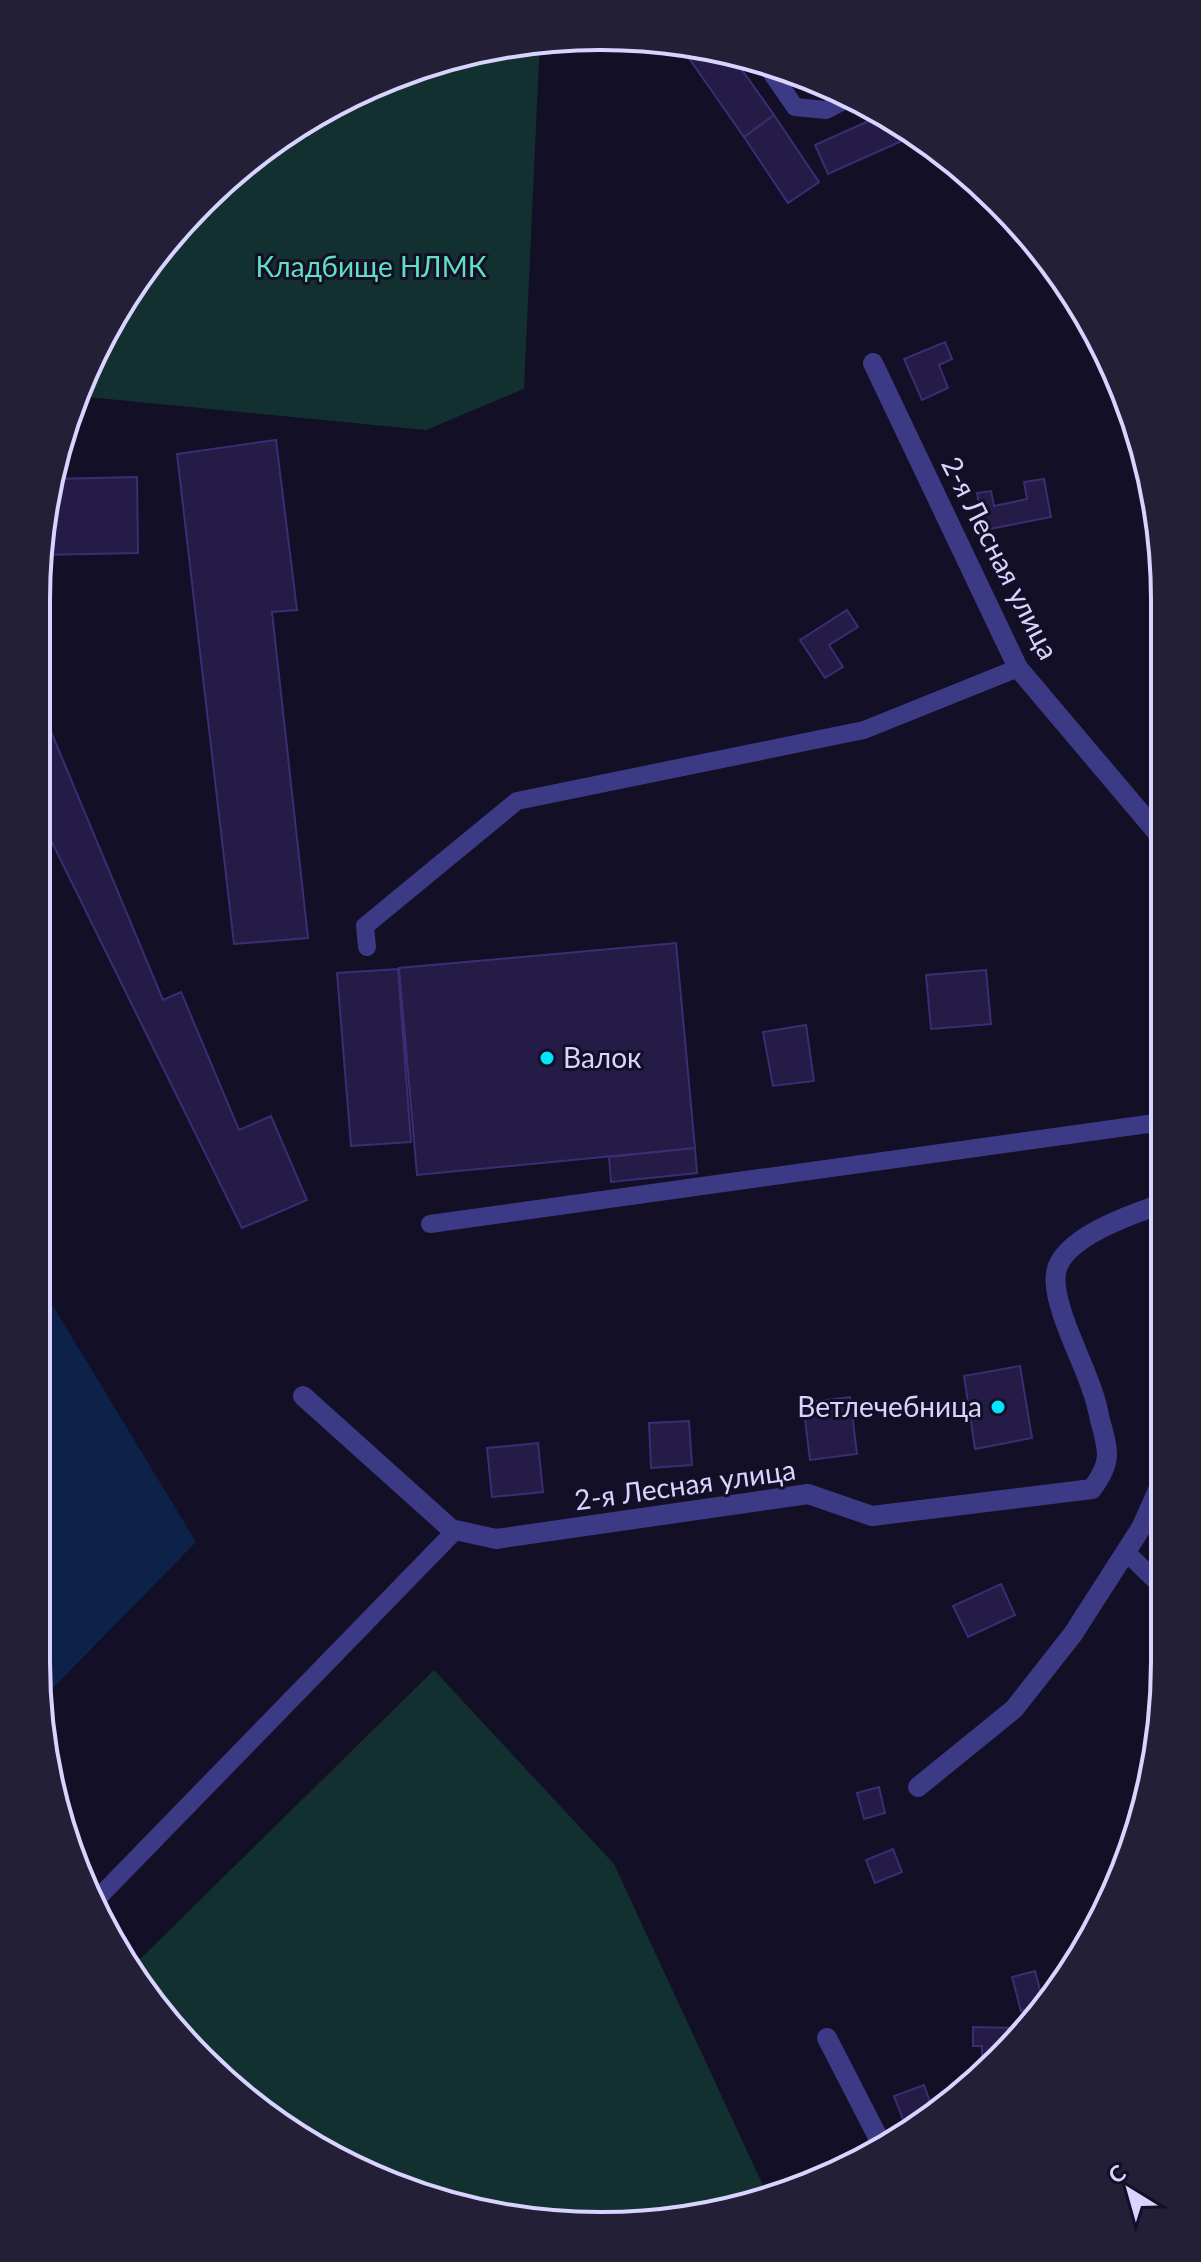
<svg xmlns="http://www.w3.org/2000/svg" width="1201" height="2262" font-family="Lato,sans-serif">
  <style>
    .green { fill: #12302f }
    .water { fill: #0c2248 }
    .building { fill: #241b47; stroke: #3b2d73; stroke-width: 2 }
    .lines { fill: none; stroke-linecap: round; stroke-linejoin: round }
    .lane { stroke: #3d3a85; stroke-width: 18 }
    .street { stroke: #3d3a85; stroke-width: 20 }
    .poi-dot { fill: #00e5ff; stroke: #130f26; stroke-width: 3 }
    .labels { text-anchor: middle; stroke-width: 6; stroke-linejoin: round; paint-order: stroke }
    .park-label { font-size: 28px; fill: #5fe0c0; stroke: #130f26 }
    .street-label { font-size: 28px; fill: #d9d4ff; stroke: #130f26 }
    .poi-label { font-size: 28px; fill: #d9d4ff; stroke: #130f26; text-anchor: start }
    .rim { fill: none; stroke: #d9d4ff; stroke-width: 4 }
  </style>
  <rect width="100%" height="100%" fill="#130f26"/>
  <!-- green -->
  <path class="green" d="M 540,40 L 524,389 L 426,430 L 77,396 L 94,350 L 153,257 L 229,176 L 319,111 L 419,66 L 527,41 Z
    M 434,1670 L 614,1864 L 767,2194 L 638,2225 L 455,2207 L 287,2131 L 153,2006 L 132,1967 Z"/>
  <!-- water -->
  <path class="water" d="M 36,1278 L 196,1542 L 42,1699 L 36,1661 Z"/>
  <!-- building -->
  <path class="building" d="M 679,44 L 730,53 L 774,115 L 744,137 Z
    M 774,115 L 819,182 L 788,203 L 744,137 Z
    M 882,115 L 913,136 L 828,174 L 815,145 Z
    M 945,342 L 952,359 L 939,365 L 948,388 L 922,400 L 904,359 Z
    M 276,440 L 297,610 L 272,612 L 308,938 L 234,944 L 177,454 Z
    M 137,477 L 138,553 L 39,555 L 51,479 Z
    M 1044,479 L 1051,517 L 984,530 L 977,493 L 991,491 L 994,506 L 1027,499 L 1024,482 Z
    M 847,610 L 858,627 L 829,645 L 843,667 L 825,678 L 800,640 Z
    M 42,710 L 163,1000 L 181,992 L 239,1130 L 271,1116 L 307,1200 L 242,1228 L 37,812 L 37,712 Z
    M 676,943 L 695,1148 L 417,1175 L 399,968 Z
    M 398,969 L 411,1142 L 351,1146 L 337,973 Z
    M 986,970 L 991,1024 L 931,1029 L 926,975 Z
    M 806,1025 L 814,1081 L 773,1086 L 763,1032 Z
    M 695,1148 L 697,1173 L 611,1182 L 609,1157 Z
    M 1020,1366 L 1032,1438 L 975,1449 L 964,1376 Z
    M 850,1397 L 857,1454 L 810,1460 L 803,1403 Z
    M 689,1421 L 692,1465 L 651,1468 L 649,1423 Z
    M 538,1443 L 543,1492 L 492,1497 L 487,1448 Z
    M 1001,1584 L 1015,1615 L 968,1637 L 953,1606 Z
    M 879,1787 L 885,1813 L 864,1819 L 857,1793 Z
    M 893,1849 L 902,1872 L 875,1883 L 866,1860 Z
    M 1035,1971 L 1044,2005 L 1021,2011 L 1012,1977 Z
    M 973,2027 L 1015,2028 L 1014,2041 L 994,2063 L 982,2063 L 982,2046 L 973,2046 Z
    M 924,2085 L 933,2110 L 906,2127 L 894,2096 Z"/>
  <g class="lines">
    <!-- lane -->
    <path class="lane" d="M 764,62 L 795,107 L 826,110 L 853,96
      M 367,947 L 365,926 L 517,801 L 864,730 L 1018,668
      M 430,1224 L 1162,1122
      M 1126,1552 L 1163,1588
      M 96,1900 L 456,1530"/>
    <!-- street -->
    <path class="street" d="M 873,363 L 1018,668 L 1161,837
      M 303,1396 L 451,1529 L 496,1539 L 808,1494 L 872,1516 L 1092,1489 C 1112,1462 1109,1452 1100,1420 C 1098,1410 1096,1400 1092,1390 C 1083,1361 1051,1302 1056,1273 C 1061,1238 1132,1214 1161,1204 L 1162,1199
      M 918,1787 L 1014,1709 L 1073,1634 L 1141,1528 L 1163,1479
      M 827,2038 L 881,2143"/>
  </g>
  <!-- markers -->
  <g class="poi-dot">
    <circle cx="547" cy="1058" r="8"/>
    <circle cx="998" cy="1407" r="8"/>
  </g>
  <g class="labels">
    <!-- park labels -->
    <g class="park-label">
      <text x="371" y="277">Кладбище НЛМК</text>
    </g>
    <!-- street labels -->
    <g class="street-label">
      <text transform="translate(1000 558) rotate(63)" y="10">2-я Лесная улица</text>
      <text transform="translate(685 1485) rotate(-8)" y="10">2-я Лесная улица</text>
    </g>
    <!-- poi labels -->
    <g class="poi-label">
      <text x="563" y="1068">Валок</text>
      <text x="982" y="1417" text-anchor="end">Ветлечебница</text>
    </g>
  </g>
  <!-- crop -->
  <path d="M0 0H1201V2262H0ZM600 50H601A550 550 0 0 1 1151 600V1662A550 550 0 0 1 601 2212H600A550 550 0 0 1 50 1662V600A550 550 0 0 1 600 50Z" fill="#231f37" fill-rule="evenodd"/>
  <path class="rim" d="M600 50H601A550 550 0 0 1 1151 600V1662A550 550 0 0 1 601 2212H600A550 550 0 0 1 50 1662V600A550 550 0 0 1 600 50Z"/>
  <!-- north arrow -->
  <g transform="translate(1129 2190) rotate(323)" stroke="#130f26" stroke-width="6" paint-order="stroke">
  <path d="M0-6L14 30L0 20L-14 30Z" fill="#d9d4ff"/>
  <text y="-12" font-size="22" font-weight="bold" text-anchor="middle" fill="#d9d4ff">С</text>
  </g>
</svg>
